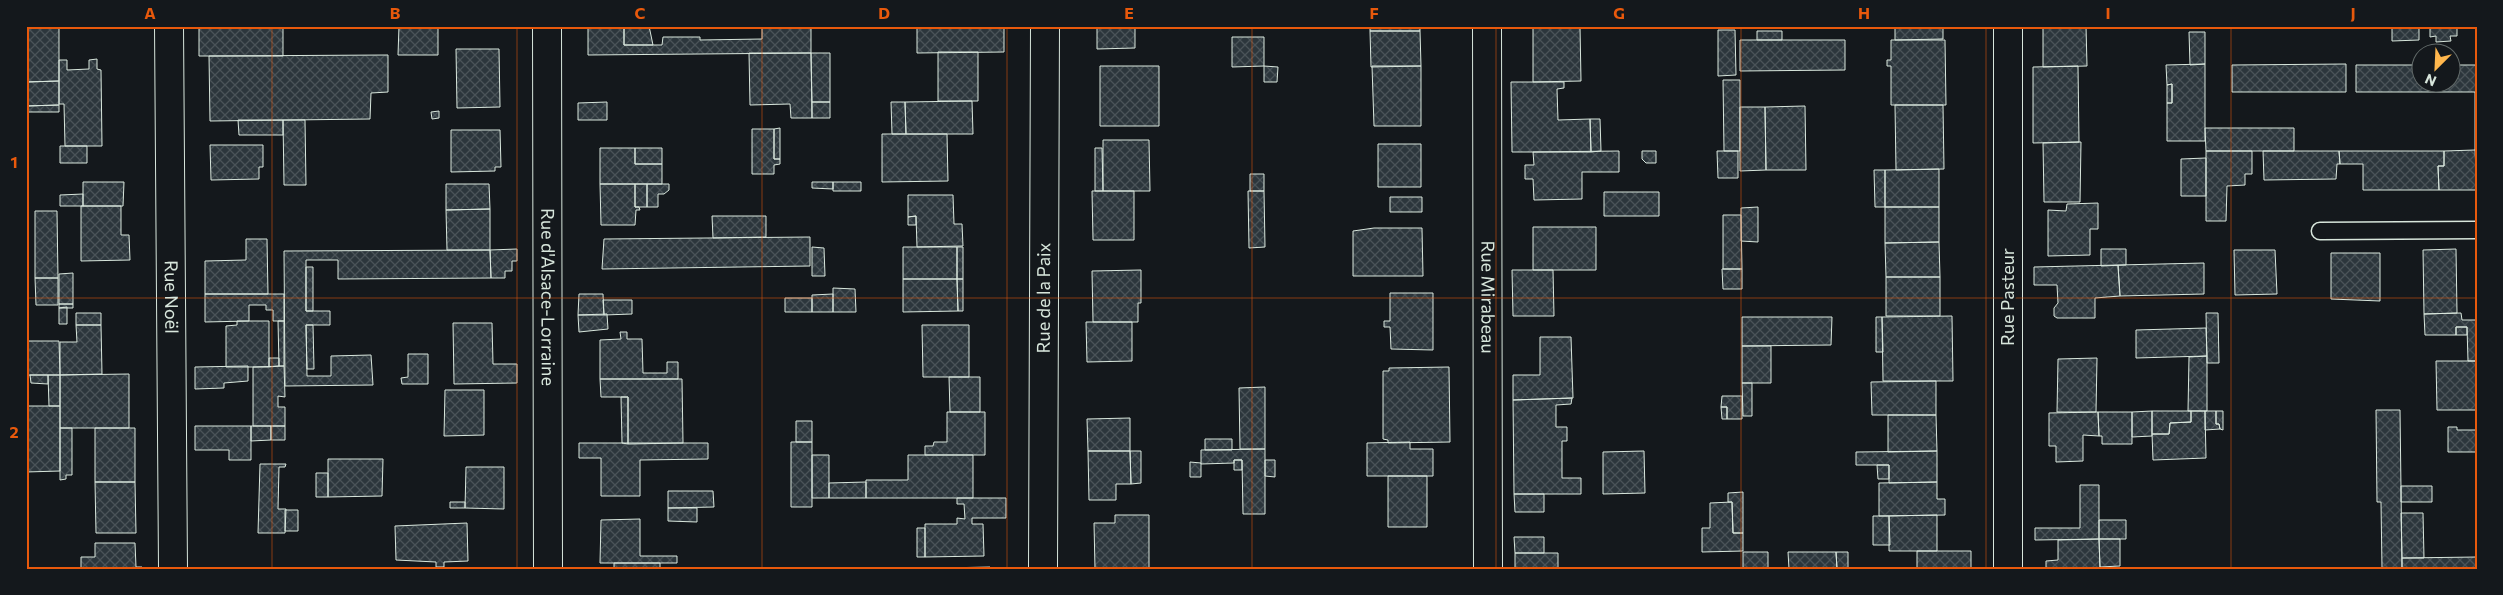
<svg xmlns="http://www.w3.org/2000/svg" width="2503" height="595" font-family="Commissioner,sans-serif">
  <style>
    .building { fill: url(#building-cross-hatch); stroke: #d8e6dc }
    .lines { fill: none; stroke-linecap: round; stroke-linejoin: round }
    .lane-casing { stroke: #d8e6dc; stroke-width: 19 }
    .street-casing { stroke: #d8e6dc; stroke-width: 30 }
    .lane { stroke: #14181c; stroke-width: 16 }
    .street { stroke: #14181c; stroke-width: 28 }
    .grid { fill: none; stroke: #e8590c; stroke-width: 1; stroke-opacity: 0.55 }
    .labels { text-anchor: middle; stroke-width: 4; stroke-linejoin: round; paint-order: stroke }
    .street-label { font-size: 18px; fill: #d8e6dc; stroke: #14181c }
    .neatline { fill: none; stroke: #e8590c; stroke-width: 2 }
    .grid-label { font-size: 16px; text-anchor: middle; font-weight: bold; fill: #e8590c }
  </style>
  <defs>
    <pattern id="building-cross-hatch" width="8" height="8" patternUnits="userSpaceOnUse" patternTransform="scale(1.25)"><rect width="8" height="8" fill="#2c363c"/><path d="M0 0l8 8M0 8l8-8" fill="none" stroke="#4a5358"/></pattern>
  </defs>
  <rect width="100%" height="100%" fill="#14181c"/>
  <!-- building -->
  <path class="building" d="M 26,26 L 59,26 L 59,81 L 26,82 Z
    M 199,26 L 283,28 L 283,56 L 199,56 Z
    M 399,26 L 438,26 L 438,55 L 398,55 Z
    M 588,26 L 624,26 L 624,45 L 662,45 L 663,37 L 700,37 L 700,40 L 762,39 L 762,27 L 811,26 L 811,53 L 588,55 Z
    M 624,26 L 649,26 L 653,45 L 624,45 Z
    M 917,26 L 1004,26 L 1004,52 L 917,53 Z
    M 1097,26 L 1135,26 L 1135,48 L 1097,49 Z
    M 1370,26 L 1420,26 L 1420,31 L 1370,31 Z
    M 1533,26 L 1593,26 L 1580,27 L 1581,81 L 1533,82 Z
    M 1895,26 L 1943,26 L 1943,39 L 1895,40 Z
    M 2043,26 L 2086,26 L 2087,66 L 2043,67 Z
    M 2392,26 L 2419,26 L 2419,40 L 2392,41 Z
    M 2430,26 L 2457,26 L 2457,36 L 2450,36 L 2451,41 L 2436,42 L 2436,36 L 2430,37 Z
    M 1718,30 L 1735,30 L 1736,75 L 1718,76 Z
    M 1370,31 L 1420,31 L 1421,66 L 1371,67 Z
    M 1757,31 L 1782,31 L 1782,40 L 1757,40 Z
    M 2189,32 L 2205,32 L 2205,64 L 2190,65 Z
    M 1232,37 L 1264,37 L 1264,66 L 1232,67 Z
    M 1740,40 L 1845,40 L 1845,70 L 1740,71 Z
    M 1891,40 L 1945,40 L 1946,105 L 1891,105 L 1891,66 L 1887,66 L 1887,60 L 1891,60 Z
    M 456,49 L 499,49 L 500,107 L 457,108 Z
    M 938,52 L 978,52 L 978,101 L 938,101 Z
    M 749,53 L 811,53 L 812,118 L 791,118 L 790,104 L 750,105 Z
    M 811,53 L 830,53 L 830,102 L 812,102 Z
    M 388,55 L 388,92 L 371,93 L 370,119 L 210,121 L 209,56 Z
    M 97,59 L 97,69 L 101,70 L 102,146 L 65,146 L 64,104 L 59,104 L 59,60 L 67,60 L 67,70 L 89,69 L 89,60 Z
    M 2205,64 L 2205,141 L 2167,141 L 2167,103 L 2172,103 L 2172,84 L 2167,85 L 2166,65 Z
    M 2346,64 L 2346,92 L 2232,92 L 2232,65 Z
    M 2356,65 L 2420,65 L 2420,82 L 2450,82 L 2450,65 L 2477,65 L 2477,92 L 2356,92 Z
    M 1100,66 L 1159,66 L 1159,126 L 1100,126 Z
    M 1264,66 L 1278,67 L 1277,82 L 1264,82 Z
    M 1372,66 L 1421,66 L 1421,126 L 1374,126 Z
    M 2078,66 L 2079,142 L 2033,143 L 2033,67 Z
    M 1723,80 L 1740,80 L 1740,151 L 1724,151 Z
    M 59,81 L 59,105 L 26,106 L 26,82 Z
    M 1511,82 L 1564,82 L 1564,88 L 1557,89 L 1558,120 L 1590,119 L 1591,152 L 1512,152 Z
    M 2172,84 L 2172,103 L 2167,103 L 2167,85 Z
    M 2475,92 L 2477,92 L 2477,150 L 2475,150 Z
    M 972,101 L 973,134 L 906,134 L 905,102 Z
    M 607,102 L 607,120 L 578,120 L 578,103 Z
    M 812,102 L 830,102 L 830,118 L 812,118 Z
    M 891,102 L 905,102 L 906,134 L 892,134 Z
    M 59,105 L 59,112 L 26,112 L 26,106 Z
    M 1895,105 L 1943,105 L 1944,169 L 1896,170 Z
    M 1805,106 L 1806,170 L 1766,170 L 1765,107 Z
    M 1740,107 L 1765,107 L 1766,170 L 1740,171 Z
    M 439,111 L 439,118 L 432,119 L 431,112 Z
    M 1590,119 L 1600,119 L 1601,151 L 1591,152 Z
    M 238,120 L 283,120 L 283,135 L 239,135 Z
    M 283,120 L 305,120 L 306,185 L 284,185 Z
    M 780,128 L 780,159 L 774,159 L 774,129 Z
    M 2205,128 L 2294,128 L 2294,151 L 2206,151 Z
    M 752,129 L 774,129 L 774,159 L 780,159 L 780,164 L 774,165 L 774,174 L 752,174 Z
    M 451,130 L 500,130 L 501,167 L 495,167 L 495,171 L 451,172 Z
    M 882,134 L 947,134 L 948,181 L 882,182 Z
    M 1103,140 L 1149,140 L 1150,191 L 1103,191 Z
    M 2081,142 L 2080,202 L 2044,202 L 2043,143 Z
    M 1378,144 L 1421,144 L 1421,187 L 1378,187 Z
    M 210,145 L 263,145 L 263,167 L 259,167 L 259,179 L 211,180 Z
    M 60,146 L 87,146 L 87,163 L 60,163 Z
    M 600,148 L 635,148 L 635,164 L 662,164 L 662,184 L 600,184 Z
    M 635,148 L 662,148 L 662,164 L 635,164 Z
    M 1095,148 L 1102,148 L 1103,191 L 1095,191 Z
    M 2475,150 L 2477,190 L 2439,190 L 2438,166 L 2444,166 L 2444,151 Z
    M 1619,151 L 1619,172 L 1582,172 L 1582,199 L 1534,200 L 1533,179 L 1525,179 L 1525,165 L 1534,165 L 1533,152 Z
    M 1642,151 L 1656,151 L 1656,163 L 1646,163 L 1642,159 Z
    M 1717,151 L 1738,151 L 1738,178 L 1718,178 Z
    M 2206,151 L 2252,151 L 2252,174 L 2245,174 L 2245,185 L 2227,186 L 2226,221 L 2206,221 Z
    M 2263,151 L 2339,151 L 2340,164 L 2337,164 L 2336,179 L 2264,180 Z
    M 2339,151 L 2444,151 L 2444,166 L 2438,166 L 2439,190 L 2363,190 L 2363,164 L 2340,164 Z
    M 2206,158 L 2206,196 L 2181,196 L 2181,159 Z
    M 1939,169 L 1939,207 L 1885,207 L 1885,170 Z
    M 1874,170 L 1885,170 L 1885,207 L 1875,207 Z
    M 1250,174 L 1264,174 L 1264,191 L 1250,191 Z
    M 83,182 L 124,182 L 123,206 L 83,206 Z
    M 812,182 L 833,182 L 833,189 L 812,188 Z
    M 833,182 L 861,182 L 861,191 L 833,191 Z
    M 446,184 L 489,184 L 490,209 L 446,210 Z
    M 600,184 L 635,184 L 635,207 L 639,207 L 640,210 L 636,210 L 635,225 L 601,225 Z
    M 635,184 L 647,184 L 647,207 L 635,207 Z
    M 647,184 L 669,184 L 669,190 L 664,194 L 658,194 L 658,207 L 647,207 Z
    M 1092,191 L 1134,191 L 1134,240 L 1093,240 Z
    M 1248,191 L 1264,191 L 1265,247 L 1249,248 Z
    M 1604,192 L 1659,192 L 1659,216 L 1604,216 Z
    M 83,194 L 83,206 L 60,206 L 60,195 Z
    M 908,195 L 953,195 L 954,224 L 962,224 L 963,246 L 917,247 L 916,216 L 908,217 Z
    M 1390,197 L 1422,197 L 1422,212 L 1390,212 Z
    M 2098,203 L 2098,229 L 2090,229 L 2090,255 L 2048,256 L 2048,210 L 2066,211 L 2067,204 Z
    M 81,206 L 121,206 L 121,235 L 129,235 L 130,260 L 81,261 Z
    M 1758,207 L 1758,242 L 1741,241 L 1741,208 Z
    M 1885,207 L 1939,207 L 1939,242 L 1885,243 Z
    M 490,209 L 490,250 L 447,250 L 446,210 Z
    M 35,211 L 57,211 L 58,278 L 35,278 Z
    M 1723,215 L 1741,215 L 1742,269 L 1723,269 Z
    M 712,216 L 766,216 L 766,237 L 713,238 Z
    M 916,216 L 916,225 L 908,225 L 908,217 Z
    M 1533,227 L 1596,227 L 1596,270 L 1533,270 Z
    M 1374,228 L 1422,228 L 1423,276 L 1353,276 L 1353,231 Z
    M 810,237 L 810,266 L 602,269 L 604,239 Z
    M 246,239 L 267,239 L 268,294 L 205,294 L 205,261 L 246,260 Z
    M 1939,242 L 1940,277 L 1886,277 L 1885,243 Z
    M 812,247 L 824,248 L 825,276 L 812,276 Z
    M 903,247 L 957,247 L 957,279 L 903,279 Z
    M 957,247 L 963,247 L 963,279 L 957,279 Z
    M 517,249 L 517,261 L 512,261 L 512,271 L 505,271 L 505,278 L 491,278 L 490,250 Z
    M 2101,249 L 2126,249 L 2126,265 L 2101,266 Z
    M 2456,249 L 2457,313 L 2424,314 L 2423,250 Z
    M 490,250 L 491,278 L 338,279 L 338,260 L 306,260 L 306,311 L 330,311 L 330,325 L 306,325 L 307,376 L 331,376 L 331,356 L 371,355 L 373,385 L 285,386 L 284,251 Z
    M 2234,250 L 2275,250 L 2277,294 L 2235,295 Z
    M 2331,253 L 2380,253 L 2380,301 L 2331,299 Z
    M 2204,263 L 2204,294 L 2120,296 L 2118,265 Z
    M 2118,265 L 2120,296 L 2095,298 L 2095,318 L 2057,318 L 2054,316 L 2054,308 L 2058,303 L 2057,285 L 2034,285 L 2034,267 Z
    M 306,267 L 313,267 L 313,311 L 306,311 Z
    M 1722,269 L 1742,269 L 1742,289 L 1723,289 Z
    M 1141,270 L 1141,303 L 1138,303 L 1138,322 L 1093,322 L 1092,271 Z
    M 1512,270 L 1553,270 L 1554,316 L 1513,316 Z
    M 73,273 L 73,304 L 59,304 L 59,274 Z
    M 1886,277 L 1940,277 L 1940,316 L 1886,316 Z
    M 35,278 L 58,278 L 58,305 L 36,305 Z
    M 903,279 L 957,279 L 958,311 L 903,312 Z
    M 957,279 L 963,279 L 963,311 L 958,311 Z
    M 833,288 L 855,289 L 856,312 L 833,312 Z
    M 1390,293 L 1433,293 L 1433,350 L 1391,349 L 1390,327 L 1384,327 L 1384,321 L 1390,321 Z
    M 205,294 L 284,294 L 284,321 L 273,321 L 273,310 L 266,310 L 266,305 L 249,305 L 249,321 L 205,322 Z
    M 579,294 L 603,294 L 604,315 L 578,315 Z
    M 833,294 L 833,312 L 812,312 L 812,295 Z
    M 785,298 L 812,298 L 812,312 L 785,312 Z
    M 603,300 L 632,300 L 632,314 L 604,315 Z
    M 59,304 L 73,304 L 73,308 L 59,308 Z
    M 67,307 L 67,324 L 59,324 L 59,308 Z
    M 76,313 L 101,313 L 101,325 L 76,325 Z
    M 2206,313 L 2218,313 L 2219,363 L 2207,363 Z
    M 2461,313 L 2462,320 L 2477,320 L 2477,361 L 2468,361 L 2467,327 L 2456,327 L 2456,335 L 2425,335 L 2424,314 Z
    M 607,314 L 608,329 L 579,332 L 578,315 Z
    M 1952,316 L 1953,381 L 1883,381 L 1882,317 Z
    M 1742,317 L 1832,317 L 1831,345 L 1742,346 Z
    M 1876,317 L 1882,317 L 1883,352 L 1876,352 Z
    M 237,321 L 269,321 L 269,367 L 226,367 L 226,326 L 237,325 Z
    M 278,321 L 284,321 L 284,366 L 279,366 Z
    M 1086,322 L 1132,322 L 1132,361 L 1087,362 Z
    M 453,323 L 492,323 L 493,364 L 517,364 L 517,383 L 454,384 Z
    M 76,325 L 101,325 L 102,374 L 60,375 L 60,342 L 77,342 Z
    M 306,325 L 313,325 L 314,369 L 307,369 Z
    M 922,325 L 969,325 L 969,377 L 923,377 Z
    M 2456,327 L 2467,327 L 2467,335 L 2456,335 Z
    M 2206,328 L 2207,356 L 2136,358 L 2136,330 Z
    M 620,332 L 627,332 L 627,339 L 642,339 L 643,373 L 667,373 L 667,362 L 678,362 L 678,379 L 600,379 L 600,340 L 621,339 Z
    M 1540,337 L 1571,337 L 1573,398 L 1513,400 L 1513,375 L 1540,375 Z
    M 26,341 L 59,341 L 60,375 L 26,375 Z
    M 1742,346 L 1771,346 L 1771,383 L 1742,383 Z
    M 408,354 L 428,354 L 428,384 L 402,384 L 401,378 L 408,377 Z
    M 2207,356 L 2207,411 L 2188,411 L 2189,357 Z
    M 269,358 L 279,358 L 279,366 L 269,367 Z
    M 2097,358 L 2096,412 L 2057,412 L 2058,359 Z
    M 2436,361 L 2477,361 L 2477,410 L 2437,410 Z
    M 248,366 L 248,381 L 224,383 L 224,388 L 195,389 L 195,367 Z
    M 284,366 L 285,397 L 278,396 L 278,407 L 285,407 L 285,426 L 253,426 L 253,367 Z
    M 1449,367 L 1450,442 L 1388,443 L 1388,440 L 1383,439 L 1383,371 L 1389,371 L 1389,368 Z
    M 129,374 L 129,428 L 60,428 L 60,375 Z
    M 30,375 L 48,375 L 48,384 L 31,383 Z
    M 48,375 L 60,375 L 60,406 L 49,406 Z
    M 949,377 L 980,377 L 980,412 L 950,412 Z
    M 600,379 L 682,379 L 683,443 L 628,444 L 628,397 L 601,397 Z
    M 1936,381 L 1936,415 L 1872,415 L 1871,382 Z
    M 1742,383 L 1752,383 L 1752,416 L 1743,416 Z
    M 1265,387 L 1265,449 L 1240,449 L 1239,388 Z
    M 445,390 L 484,390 L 484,435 L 444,436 Z
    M 1722,396 L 1742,396 L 1742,419 L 1727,419 L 1727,407 L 1721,407 Z
    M 621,397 L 628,397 L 628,444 L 622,443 Z
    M 1572,398 L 1571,404 L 1556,405 L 1556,427 L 1567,427 L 1567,441 L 1562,441 L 1562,478 L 1581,478 L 1581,494 L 1514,494 L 1513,400 Z
    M 26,406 L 60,406 L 60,471 L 26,472 Z
    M 1721,407 L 1727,407 L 1727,419 L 1722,419 Z
    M 2376,410 L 2400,410 L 2402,569 L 2382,569 L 2381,502 L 2377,502 Z
    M 2152,411 L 2152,436 L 2132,437 L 2132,412 Z
    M 2152,411 L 2191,411 L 2191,422 L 2170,423 L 2169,434 L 2152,434 Z
    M 2191,411 L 2205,411 L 2206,458 L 2153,460 L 2152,434 L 2169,434 L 2170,423 L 2191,422 Z
    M 2205,411 L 2216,411 L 2216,424 L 2219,424 L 2220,429 L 2205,430 Z
    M 2216,411 L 2223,411 L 2223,430 L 2220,429 L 2219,424 L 2216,424 Z
    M 947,412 L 985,412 L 985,455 L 925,455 L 925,446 L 933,446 L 934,442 L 947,442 Z
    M 2098,412 L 2099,436 L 2083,435 L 2083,461 L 2056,462 L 2056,446 L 2049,446 L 2049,413 Z
    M 2098,412 L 2132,412 L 2132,444 L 2102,444 L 2102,436 L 2099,436 Z
    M 1888,415 L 1936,415 L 1937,451 L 1888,452 Z
    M 1130,418 L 1130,451 L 1088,451 L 1087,419 Z
    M 796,421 L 812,421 L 812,442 L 796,442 Z
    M 195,426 L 251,426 L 251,460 L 229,460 L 229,450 L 195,450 Z
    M 251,426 L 271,426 L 271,440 L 251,441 Z
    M 271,426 L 285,426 L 285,440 L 271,440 Z
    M 2448,427 L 2457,427 L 2457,430 L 2477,430 L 2477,452 L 2448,452 Z
    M 60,428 L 72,428 L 72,475 L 66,475 L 66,479 L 60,480 Z
    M 95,428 L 135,428 L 135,482 L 95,482 Z
    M 1205,439 L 1232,439 L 1232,450 L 1205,450 Z
    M 791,442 L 812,442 L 812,507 L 791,507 Z
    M 1410,442 L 1410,449 L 1433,449 L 1433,476 L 1367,476 L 1367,443 Z
    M 579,443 L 708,443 L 708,459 L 640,460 L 640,496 L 601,496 L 601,458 L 579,458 Z
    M 1265,449 L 1265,514 L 1243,514 L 1242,460 L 1234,460 L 1234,463 L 1201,464 L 1201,450 Z
    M 1088,451 L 1130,451 L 1131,484 L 1116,484 L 1116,500 L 1089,500 Z
    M 1130,451 L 1141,451 L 1141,483 L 1131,484 Z
    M 1644,451 L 1645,493 L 1603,494 L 1603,452 Z
    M 1937,451 L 1937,482 L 1889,483 L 1889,465 L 1856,465 L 1856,452 Z
    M 812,455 L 829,455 L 829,498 L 812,498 Z
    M 908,455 L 973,455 L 973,498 L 866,498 L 866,480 L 908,480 Z
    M 328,459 L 383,459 L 382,496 L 328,497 Z
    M 1234,460 L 1242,460 L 1242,470 L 1234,470 Z
    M 1265,460 L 1275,460 L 1275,477 L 1265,476 Z
    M 1190,462 L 1201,463 L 1201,477 L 1190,477 Z
    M 260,464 L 286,464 L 285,467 L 279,467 L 278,509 L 286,509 L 285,533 L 258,533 Z
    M 1877,465 L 1889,465 L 1889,479 L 1878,479 Z
    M 466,467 L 504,467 L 504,509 L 465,508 Z
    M 316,473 L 328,473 L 328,497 L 316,497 Z
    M 1388,476 L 1427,476 L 1427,527 L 1388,527 Z
    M 95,482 L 135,482 L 136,533 L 96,533 Z
    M 866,482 L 866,498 L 829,498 L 829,483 Z
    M 1937,482 L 1937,499 L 1945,499 L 1945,515 L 1879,516 L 1879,483 Z
    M 2080,485 L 2099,485 L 2099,539 L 2035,540 L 2035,528 L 2080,528 Z
    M 2401,486 L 2432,486 L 2432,502 L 2401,502 Z
    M 668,491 L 713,491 L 714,507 L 668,508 Z
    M 1743,492 L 1743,533 L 1733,533 L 1732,502 L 1728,502 L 1728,493 Z
    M 1514,494 L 1544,494 L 1544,512 L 1515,512 Z
    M 957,498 L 1006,498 L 1006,518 L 972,518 L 972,524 L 983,524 L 984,556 L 925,557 L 925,524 L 957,524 L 957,518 L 965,519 L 964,504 L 957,504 Z
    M 450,502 L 465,502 L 465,508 L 450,508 Z
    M 1732,502 L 1733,533 L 1743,533 L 1743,551 L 1702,552 L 1702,528 L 1710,528 L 1710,503 Z
    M 668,508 L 697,508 L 697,522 L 668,521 Z
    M 285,510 L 298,510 L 298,531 L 285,531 Z
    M 2401,513 L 2423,513 L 2424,558 L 2402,558 Z
    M 1115,515 L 1149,515 L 1149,569 L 1095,569 L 1094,523 L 1115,523 Z
    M 1937,515 L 1937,551 L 1889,551 L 1889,516 Z
    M 1873,516 L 1889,516 L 1890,545 L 1873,545 Z
    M 640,519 L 640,556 L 677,556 L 677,563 L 600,563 L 601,520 Z
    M 2099,520 L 2126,520 L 2126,539 L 2099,539 Z
    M 467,523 L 468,561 L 444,562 L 444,567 L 436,567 L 436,562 L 396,560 L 395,526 Z
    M 917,528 L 925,528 L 925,557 L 917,557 Z
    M 1514,537 L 1544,537 L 1544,553 L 1515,553 Z
    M 2099,539 L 2120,539 L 2120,566 L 2100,567 Z
    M 2099,539 L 2100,569 L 2046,569 L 2046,561 L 2058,560 L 2058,540 Z
    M 95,543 L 135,543 L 136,567 L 142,567 L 142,569 L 81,569 L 81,557 L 95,557 Z
    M 1917,551 L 1971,551 L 1971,569 L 1917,569 Z
    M 1743,552 L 1768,552 L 1768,569 L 1743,569 Z
    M 1788,552 L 1836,552 L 1837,569 L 1789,569 Z
    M 1836,552 L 1848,552 L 1848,569 L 1837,569 Z
    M 1515,553 L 1558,553 L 1558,569 L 1515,569 Z
    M 2477,557 L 2477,569 L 2402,569 L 2402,558 Z
    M 614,563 L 660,563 L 660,569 L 614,569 Z
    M 990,567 L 990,569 L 943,569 L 943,568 Z"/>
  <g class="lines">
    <defs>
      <path id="lane" d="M 2320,231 L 2477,230"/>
      <g id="street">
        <path id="s1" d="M 169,26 L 173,569"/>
        <path id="s2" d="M 547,26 L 548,569"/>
        <path id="s3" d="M 1487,26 L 1488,569"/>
        <path id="s4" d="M 1043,569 L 1045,26"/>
        <path d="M 2008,569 L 2008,26"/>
      </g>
    </defs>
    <!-- lane casing -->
    <use href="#lane" class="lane-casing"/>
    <!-- street casing -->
    <use href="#street" class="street-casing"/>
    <!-- lane -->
    <use href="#lane" class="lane"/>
    <!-- street -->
    <use href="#street" class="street"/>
  </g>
  <!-- grid -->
  <path class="grid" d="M 272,26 L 272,569M 517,26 L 517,569M 762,26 L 762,569M 1007,26 L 1007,569M 1252,26 L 1252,569M 1496,26 L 1496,569M 1741,26 L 1741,569M 1986,26 L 1986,569M 2231,26 L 2231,569M 26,298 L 2477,298"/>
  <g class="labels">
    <!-- street labels -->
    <g class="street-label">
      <text dy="6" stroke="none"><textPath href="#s1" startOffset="271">Rue Noël</textPath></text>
      <text dy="6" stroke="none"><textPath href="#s4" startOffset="271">Rue de la Paix</textPath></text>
      <text transform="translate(2008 297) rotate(-90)" y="6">Rue Pasteur</text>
      <text dy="6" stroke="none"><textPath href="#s2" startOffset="271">Rue d'Alsace-Lorraine</textPath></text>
      <text dy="6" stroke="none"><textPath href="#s3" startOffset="271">Rue Mirabeau</textPath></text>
    </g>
  </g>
  <!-- border -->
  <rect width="2503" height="595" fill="none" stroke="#14181c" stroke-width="55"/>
  <!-- north arrow -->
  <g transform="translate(2436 68) rotate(204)"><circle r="24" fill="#14181c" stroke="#626a69"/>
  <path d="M0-4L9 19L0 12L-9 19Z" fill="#ffb74d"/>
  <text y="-8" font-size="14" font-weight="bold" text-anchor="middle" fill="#d8e6dc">N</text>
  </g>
  <rect x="28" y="28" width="2448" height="540" class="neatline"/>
  <g class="grid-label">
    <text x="150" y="19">A</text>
    <text x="395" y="19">B</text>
    <text x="640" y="19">C</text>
    <text x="884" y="19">D</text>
    <text x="1129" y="19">E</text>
    <text x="1374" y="19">F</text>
    <text x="1619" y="19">G</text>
    <text x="1864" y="19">H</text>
    <text x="2108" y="19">I</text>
    <text x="2353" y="19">J</text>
    <text x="14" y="168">1</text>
    <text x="14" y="438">2</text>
  </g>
</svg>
